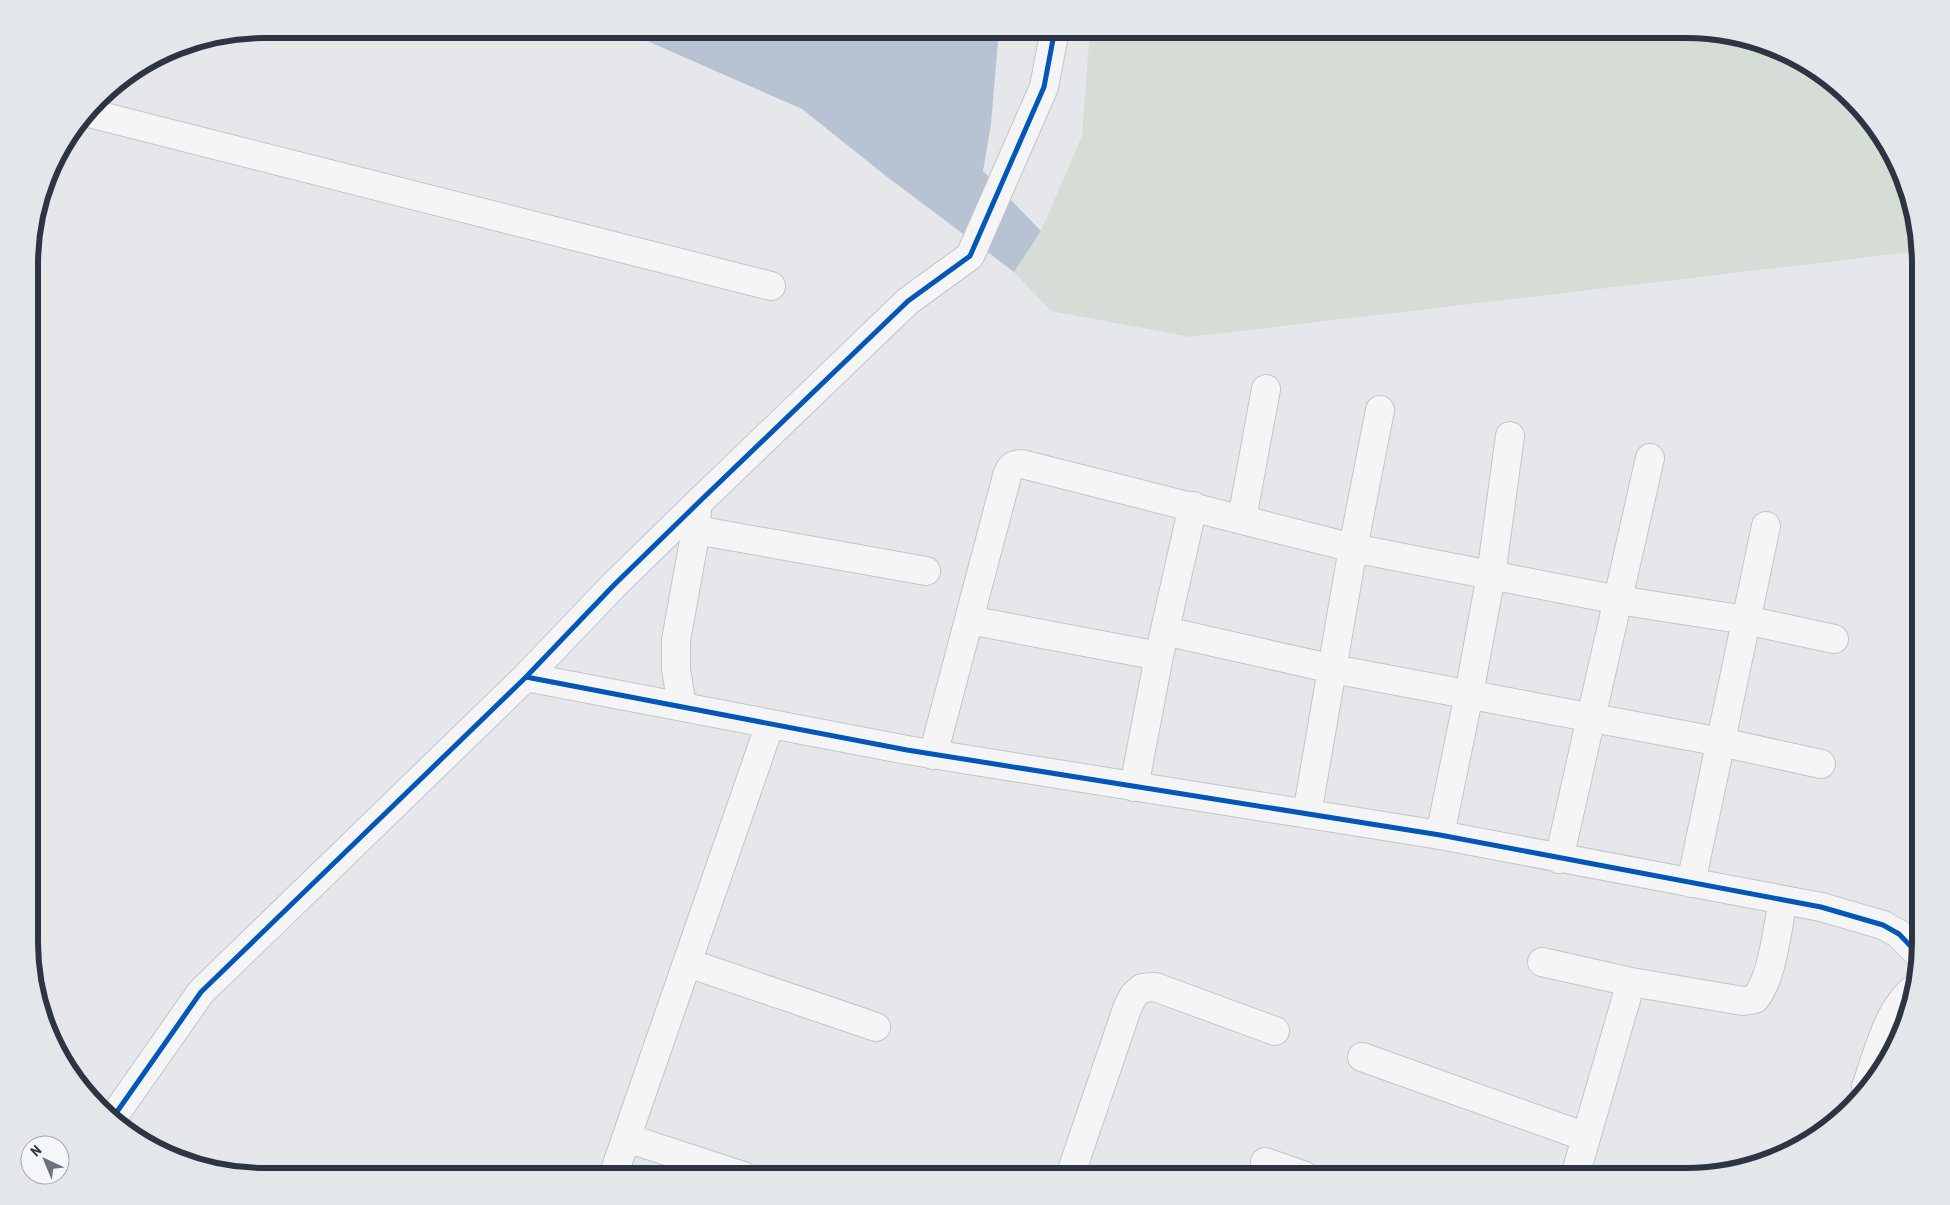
<svg xmlns="http://www.w3.org/2000/svg" width="1950" height="1205" font-family="'Roboto Condensed',sans-serif">
  <style>
    .green { fill: #d6ddd6 }
    .water { fill: #b7c3d2 }
    .lines { fill: none; stroke-linecap: round; stroke-linejoin: round }
    .minor-casing { stroke: #c3c5c8; stroke-width: 30 }
    .minor { stroke: #f5f5f6; stroke-width: 28 }
    .cycleway-casing { stroke: #f4f6f8; stroke-width: 8 }
    .cycleway { stroke: #0057b8; stroke-width: 5 }
    .rim { fill: none; stroke: #2d3542; stroke-width: 6 }
  </style>
  <rect width="100%" height="100%" fill="#e5e7ea"/>
  <!-- green -->
  <path class="green" d="M 1090,29 L 1687,29 L 1762,41 L 1817,68 L 1890,146 L 1921,251 L 1190,337 L 1051,311 L 1014,272 L 1041,231 L 1082,136 Z"/>
  <!-- water -->
  <path class="water" d="M 620,29 L 999,29 L 991,124 L 983,171 L 1041,231 L 1014,272 L 886,176 L 802,109 Z"/>
  <g class="lines">
    <defs>
      <path id="minor" d="M 89,113 L 771,286
        M 1242,519 L 1266,389
        M 696,530 L 926,571
        M 969,620 L 1159,656
        M 1165,631 L 1333,669 L 1721,742 L 1821,764
        M 526,677 L 907,750 L 1440,835 L 1821,907 L 1883,925 L 1899,934 L 1921,957
        M 682,707 L 676,669 L 676,640 L 696,530 L 697,511
        M 933,755 L 1007,476 C 1010,467 1013,464 1022,464 L 1353,548 L 1618,600 L 1746,620 L 1834,639
        M 1134,787 L 1159,656 L 1193,506
        M 1307,814 L 1353,548 L 1380,410
        M 1440,835 L 1469,694 L 1491,575 L 1510,436
        M 1559,859 L 1650,458
        M 1691,883 L 1766,526
        M 1542,962 L 1631,982 L 1743,1001 L 1755,999 C 1773,978 1777,928 1783,901
        M 688,963 L 876,1027
        M 1362,1057 L 1586,1137
        M 1866,1087 C 1877,1056 1888,1008 1915,988
        M 114,1116 L 201,992 L 526,677 L 614,585 L 698,503 L 908,301 L 970,256 L 1044,87 L 1055,29
        M 627,1138 L 743,1176
        M 1265,1162 L 1305,1176
        M 613,1176 L 770,724
        M 1070,1176 L 1128,1006 L 1134,995 L 1142,988 L 1155,987 L 1275,1031
        M 1575,1176 L 1631,982"/>
    </defs>
    <!-- minor casing -->
    <use href="#minor" class="minor-casing"/>
    <!-- minor -->
    <use href="#minor" class="minor"/>
    <defs>
      <path id="cycleway" d="M 526,677 L 907,750 L 1440,835 L 1821,907 L 1883,925 L 1899,934 L 1921,957
        M 114,1116 L 201,992 L 526,677 L 614,585 L 698,503 L 908,301 L 970,256 L 1044,87 L 1055,29"/>
    </defs>
    <!-- cycleway casing -->
    <use href="#cycleway" class="cycleway-casing"/>
    <!-- cycleway -->
    <use href="#cycleway" class="cycleway"/>
  </g>
  <!-- crop -->
  <path d="M0 0H1950V1205H0ZM264 38H1686A226 226 0 0 1 1912 264V942A226 226 0 0 1 1686 1168H264A226 226 0 0 1 38 942V264A226 226 0 0 1 264 38Z" fill="#e4e7e9" fill-rule="evenodd"/>
  <path class="rim" d="M264 38H1686A226 226 0 0 1 1912 264V942A226 226 0 0 1 1686 1168H264A226 226 0 0 1 38 942V264A226 226 0 0 1 264 38Z"/>
  <!-- north arrow -->
  <g transform="translate(45 1160) rotate(316)"><circle r="24" fill="#f4f6f8" stroke="#a4a9af"/>
  <path d="M0-4L9 19L0 12L-9 19Z" fill="#6d737d"/>
  <text y="-8" font-size="14" font-weight="bold" text-anchor="middle" fill="#2d3542">N</text>
  </g>
</svg>
